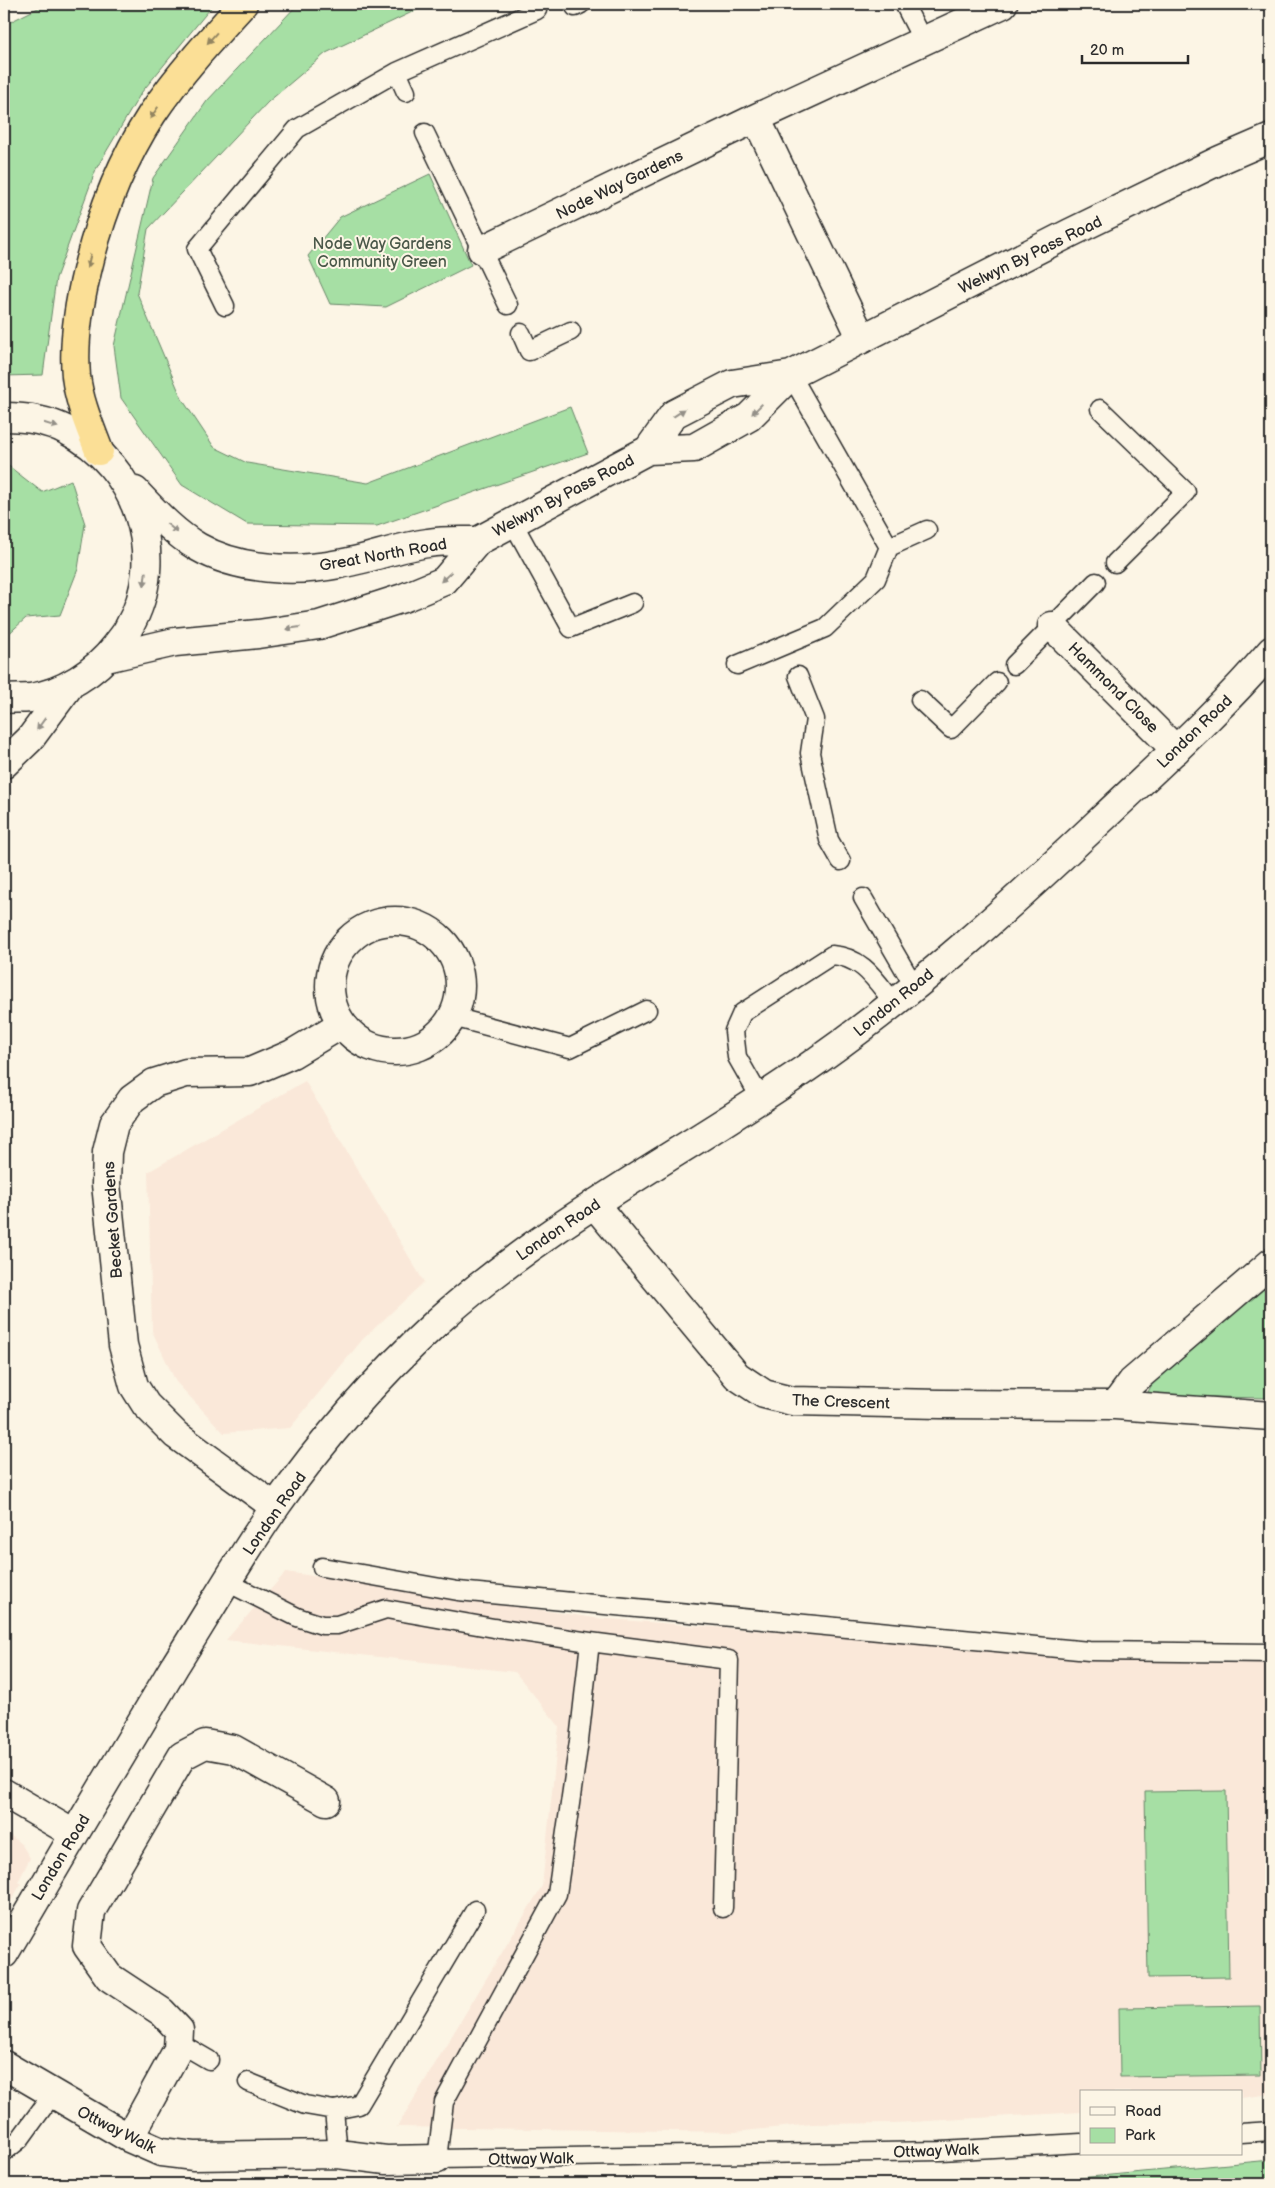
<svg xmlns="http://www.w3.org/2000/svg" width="1275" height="2188" font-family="'Balsamiq Sans',sans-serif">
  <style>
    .built { fill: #fae8d9 }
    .green { fill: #a6dfa4; stroke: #688568 }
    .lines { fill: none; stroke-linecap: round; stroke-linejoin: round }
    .service-casing { stroke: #2b2b2b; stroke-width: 21 }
    .minor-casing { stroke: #2b2b2b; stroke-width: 31 }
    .tertiary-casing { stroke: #2b2b2b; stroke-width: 31 }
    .secondary-casing { stroke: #2b2b2b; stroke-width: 31 }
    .motorway-casing { stroke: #2b2b2b; stroke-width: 31 }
    .service { stroke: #fcf5e5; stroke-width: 18 }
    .minor { stroke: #fcf5e5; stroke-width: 28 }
    .tertiary { stroke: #fcf5e5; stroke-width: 28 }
    .secondary { stroke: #fcf5e5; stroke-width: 28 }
    .motorway { stroke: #fbdf96; stroke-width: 28 }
    .oneway { fill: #938560 }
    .oneway2 { fill: #949088 }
    .labels { text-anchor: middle; stroke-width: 4; stroke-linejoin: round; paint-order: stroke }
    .street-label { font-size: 16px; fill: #2b2b2b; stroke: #fcf5e5 }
    .park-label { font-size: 16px; fill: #4a5849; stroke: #fcf5e5 }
  </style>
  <rect width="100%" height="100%" fill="#fcf5e5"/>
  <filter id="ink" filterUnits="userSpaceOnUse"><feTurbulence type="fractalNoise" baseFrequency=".02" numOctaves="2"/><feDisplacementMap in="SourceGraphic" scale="10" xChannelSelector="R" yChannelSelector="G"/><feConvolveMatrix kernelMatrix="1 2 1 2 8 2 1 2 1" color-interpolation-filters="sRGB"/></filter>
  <g filter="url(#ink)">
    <!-- built -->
    <path class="built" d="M 305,1081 L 424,1282 L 363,1339 L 290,1428 L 224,1433 L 176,1382 L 152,1331 L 148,1172 Z
      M 286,1572 L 595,1618 L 1088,1655 L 1271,1657 L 1271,2094 L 1241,2098 L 1241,2092 L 1081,2092 L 1081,2112 L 895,2123 L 812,2124 L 735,2132 L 397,2127 L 542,1886 L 559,1726 L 515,1672 L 226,1640 Z
      M 4,1830 L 22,1845 L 30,1858 L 18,1882 L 21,1884 L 4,1913 Z"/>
    <!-- green -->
    <path class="green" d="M 46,4 L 214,4 L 141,93 L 96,169 L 56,278 L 43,375 L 4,376 L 4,25 Z
      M 298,4 L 429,4 L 326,53 L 268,102 L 148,229 L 137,293 L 182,399 L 214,447 L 247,463 L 368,483 L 570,407 L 588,453 L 377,526 L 247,524 L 182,485 L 121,398 L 114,346 L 153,178 L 207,101 Z
      M 430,174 L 471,265 L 386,307 L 330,304 L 308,256 L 340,217 Z
      M 6,464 L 42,492 L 71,480 L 85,524 L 78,569 L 60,615 L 26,618 L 4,638 L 4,465 Z
      M 1271,1279 L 1271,1398 L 1157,1396 L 1148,1392 L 1153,1382 Z
      M 1226,1791 L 1229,1977 L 1148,1978 L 1145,1792 Z
      M 1260,2006 L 1261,2075 L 1120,2077 L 1119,2008 Z
      M 1271,2160 L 1271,2184 L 1015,2184 Z"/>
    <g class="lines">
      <defs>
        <path id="service" d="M 904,4 L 923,41
          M 575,7 L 581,4
          M 397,72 L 406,92
          M 425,133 L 508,305
          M 225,306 L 197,249 L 297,129 L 397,72 L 537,10
          M 521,333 L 529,351 L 571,331
          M 791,375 L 889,547
          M 1100,409 L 1186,492 L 1115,563
          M 513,523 L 571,628 L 633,603
          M 737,665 L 825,628 L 876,579 L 889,547 L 927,530
          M 1014,665 L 1096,582
          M 798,676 L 815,719 L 810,753 L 829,840 L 841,861
          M 920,700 L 951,729 L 997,682
          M 863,898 L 914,986
          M 453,1017 L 570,1048 L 647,1010
          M 761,1099 L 737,1057 L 734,1031 L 742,1013 L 832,955 C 863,957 876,981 894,1003
          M 322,1567 L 458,1591 L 1089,1651 L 1271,1653
          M 227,1582 L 297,1617 L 322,1625 L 337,1625 L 386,1609 L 494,1628 L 590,1642 L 579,1741 L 557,1894 L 444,2102 L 437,2159 L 941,2151 L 1081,2143
          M 590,1642 L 729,1660 L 723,1908
          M 178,2042 L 209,2060
          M 248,2082 L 305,2105 L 334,2110
          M 1241,2133 L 1271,2131
          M 4,2152 L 20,2139 L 52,2095
          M 338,2154 L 334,2110 L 359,2105 L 475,1910"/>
        <path id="minor" d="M 756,118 L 862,339
          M 482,250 L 756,118 L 1003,4
          M 1052,626 L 1176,750
          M330 986a65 65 0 1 1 130 0a65 65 0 1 1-130 0Z
          M 594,1204 L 737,1376 L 764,1394 L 792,1401 L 940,1404 L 1115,1405 L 1271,1416
          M 1115,1405 L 1132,1382 L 1271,1263
          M 275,1507 L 176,1435 L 146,1405 L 134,1386 L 123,1345 L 106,1184 L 107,1152 L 114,1124 L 132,1099 L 154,1083 L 186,1073 L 250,1072 L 292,1054 L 342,1024
          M 4,1793 L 74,1834
          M 4,2065 L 129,2138 L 161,2152 L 194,2156 L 338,2154 L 386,2160 L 437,2159
          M 129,2138 L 178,2049 L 179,2030 L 162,2012 L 109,1977 L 87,1946 L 91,1911 L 182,1756 L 205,1744 L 233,1749 L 326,1801"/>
        <path id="tertiary" d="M 4,1954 C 60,1858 117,1762 174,1667 C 207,1615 238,1561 273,1510 C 320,1443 376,1378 437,1322 C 552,1218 692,1149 818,1060 C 919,989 1011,905 1101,820 C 1159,765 1219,712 1271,651"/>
        <path id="secondary" d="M 4,417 C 25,417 47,420 66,430 C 137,465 169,557 129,627 C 126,634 120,640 116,646 C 96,672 63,693 30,698 C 22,699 12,698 4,699
          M 648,450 L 694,448 L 749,417 L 791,375 L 1070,233 L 1220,160 L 1271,138
          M 135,491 C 154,511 174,533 198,547 C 238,570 294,573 339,564 C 369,559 398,547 428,543 C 444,540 462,541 478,541
          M 106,658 L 175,642 L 258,634 L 319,625 L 403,598 L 444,581 L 478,541 L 648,450 L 674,414 L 732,384 L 791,375
          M 4,764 L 30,739 L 70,685"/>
        <path id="motorway" d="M 99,451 C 90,427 79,402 76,376 C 73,341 79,304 87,271 C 100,216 121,162 152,114 C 178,75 211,39 243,4"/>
      </defs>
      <!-- service casing -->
      <use href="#service" class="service-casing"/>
      <!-- minor casing -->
      <use href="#minor" class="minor-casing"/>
      <!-- tertiary casing -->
      <use href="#tertiary" class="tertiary-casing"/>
      <!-- secondary casing -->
      <use href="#secondary" class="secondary-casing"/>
      <!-- motorway casing -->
      <use href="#motorway" class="motorway-casing"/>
      <!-- service -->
      <use href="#service" class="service"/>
      <!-- minor -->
      <use href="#minor" class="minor"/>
      <!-- tertiary -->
      <use href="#tertiary" class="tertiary"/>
      <!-- secondary -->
      <use href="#secondary" class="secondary"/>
      <!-- motorway -->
      <use href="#motorway" class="motorway"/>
    </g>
    <!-- one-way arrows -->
    <defs><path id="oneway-solid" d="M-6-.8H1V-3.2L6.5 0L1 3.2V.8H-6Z" transform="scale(1.25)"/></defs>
    <g class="oneway">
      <use href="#oneway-solid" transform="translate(212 38) rotate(131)"/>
      <use href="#oneway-solid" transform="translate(154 113) rotate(124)"/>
      <use href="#oneway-solid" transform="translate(89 261) rotate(103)"/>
    </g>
    <g class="oneway2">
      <use href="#oneway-solid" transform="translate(757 409) rotate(135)"/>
      <use href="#oneway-solid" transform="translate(679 413) rotate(-34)"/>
      <use href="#oneway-solid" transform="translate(51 425) rotate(17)"/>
      <use href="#oneway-solid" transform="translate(172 528) rotate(40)"/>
      <use href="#oneway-solid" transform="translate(446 577) rotate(137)"/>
      <use href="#oneway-solid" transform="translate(145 579) rotate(96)"/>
      <use href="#oneway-solid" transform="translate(293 628) rotate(172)"/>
      <use href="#oneway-solid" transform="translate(41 724) rotate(126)"/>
    </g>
  </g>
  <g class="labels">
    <!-- street labels -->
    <g class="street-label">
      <text transform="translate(619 184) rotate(-26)" y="6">Node Way Gardens</text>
      <text transform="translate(1030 254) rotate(-26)" y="6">Welwyn By Pass Road</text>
      <text transform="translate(563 495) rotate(-28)" y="6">Welwyn By Pass Road</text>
      <text transform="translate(383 554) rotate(-10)" y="6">Great North Road</text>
      <text transform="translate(1114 687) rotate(45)" y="6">Hammond Close</text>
      <text transform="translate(1194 731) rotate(-44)" y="6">London Road</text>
      <text transform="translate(893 1002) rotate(-39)" y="6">London Road</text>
      <text transform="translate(112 1220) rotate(-94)" y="6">Becket Gardens</text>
      <text transform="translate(558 1229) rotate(-34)" y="6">London Road</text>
      <text transform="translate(841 1401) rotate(2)" y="6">The Crescent</text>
      <text transform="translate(274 1513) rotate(-55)" y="6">London Road</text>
      <text transform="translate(60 1857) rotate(-59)" y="6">London Road</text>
      <text transform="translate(117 2129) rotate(27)" y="6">Ottway Walk</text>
      <text transform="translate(936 2150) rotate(-2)" y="6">Ottway Walk</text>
      <text transform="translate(531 2158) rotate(-1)" y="6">Ottway Walk</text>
    </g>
    <!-- park labels -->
    <g class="park-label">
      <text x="382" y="249">Node Way Gardens<tspan x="382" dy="18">Community Green</tspan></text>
    </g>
  </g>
  <!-- margin -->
  <rect width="1275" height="2188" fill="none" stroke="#fcf5e5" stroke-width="20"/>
  <rect x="10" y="10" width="1255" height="2168" fill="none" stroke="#2b2b2b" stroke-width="2" filter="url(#ink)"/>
  <!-- legend -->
  <rect x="1080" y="2090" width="162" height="65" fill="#fcf5e5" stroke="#a8a49b"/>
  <rect x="1090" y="2107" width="25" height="8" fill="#fcf5e5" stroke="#a8a49b"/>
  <text x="1125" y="2116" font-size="15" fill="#2b2b2b">Road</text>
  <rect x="1090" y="2128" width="25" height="15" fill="#a6dfa4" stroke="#a8a49b"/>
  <text x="1125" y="2140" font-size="15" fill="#2b2b2b">Park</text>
  <!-- scale -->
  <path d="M1082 55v8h106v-8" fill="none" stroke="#2b2b2b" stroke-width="2.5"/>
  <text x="1090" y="55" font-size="15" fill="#2b2b2b" stroke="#fcf5e5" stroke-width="4" paint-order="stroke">20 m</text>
</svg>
